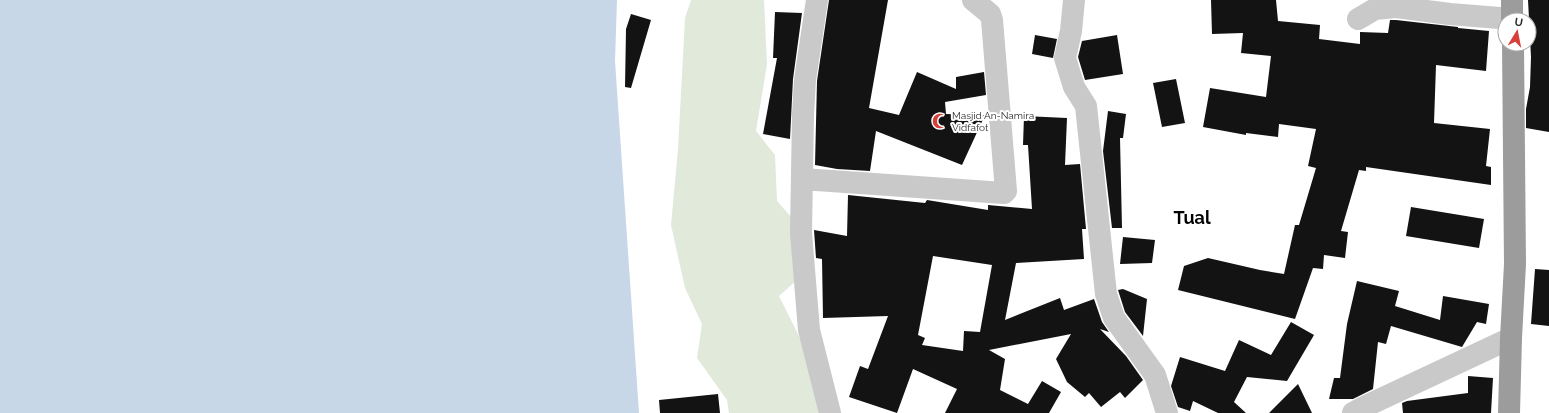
<svg xmlns="http://www.w3.org/2000/svg" width="1549" height="413" font-family="Raleway,sans-serif">
  <style>
    .green { fill: #e0e9da }
    .water { fill: #c7d7e8 }
    .building { fill: #131313; fill-rule: evenodd }
    .lines { fill: none; stroke-linecap: round; stroke-linejoin: round }
    .minor { stroke: #c9c9c9; stroke-width: 22 }
    .trunk { stroke: #9c9c9c; stroke-width: 22 }
    .labels { text-anchor: middle; stroke-width: 4; stroke-linejoin: round; paint-order: stroke }
    .poi-label { font-size: 10px; fill: #2c2c2c; stroke: #fff; text-anchor: start }
    .town-label { font-size: 18px; font-weight: bold; fill: #000; stroke: #fff }
  </style>
  <rect width="100%" height="100%" fill="#fff"/>
  <!-- green -->
  <path class="green" d="M 691,0 L 764,0 L 767,64 L 756,131 L 775,155 L 777,201 L 793,219 L 797,280 L 779,296 L 796,330 L 817,377 L 827,413 L 729,413 L 727,400 L 697,358 L 702,324 L 685,288 L 671,225 L 678,149 L 685,18 Z"/>
  <!-- water -->
  <path class="water" d="M 0,0 L 617,0 L 615,61 L 639,413 L 0,413 Z"/>
  <!-- building -->
  <path class="building" d="M 829,0 L 888,0 L 869,108 L 899,115 L 917,72 L 956,89 L 956,77 L 984,72 L 986,95 L 945,102 L 946,114 L 985,115 L 962,165 L 876,131 L 870,171 L 837,169 L 815,165 L 817,81 Z
    M 1211,0 L 1276,0 L 1278,21 L 1320,25 L 1319,39 L 1360,44 L 1360,32 L 1388,33 L 1390,20 L 1396,20 L 1458,27 L 1458,28 L 1489,31 L 1486,71 L 1436,65 L 1434,123 L 1490,129 L 1486,166 L 1491,167 L 1491,185 L 1366,167 L 1366,171 L 1359,170 L 1341,231 L 1348,232 L 1345,258 L 1324,255 L 1323,269 L 1313,268 L 1295,319 L 1178,290 L 1184,266 L 1208,258 L 1260,270 L 1284,274 L 1295,225 L 1299,225 L 1316,168 L 1308,166 L 1316,129 L 1279,124 L 1278,137 L 1246,133 L 1246,135 L 1203,127 L 1210,88 L 1266,97 L 1271,56 L 1241,53 L 1243,33 L 1212,34 Z
    M 1528,0 L 1549,0 L 1549,132 L 1526,128 L 1526,109 L 1530,87 L 1531,57 Z
    M 775,12 L 802,13 L 793,79 L 790,139 L 763,134 L 777,58 L 773,58 Z
    M 631,14 L 651,20 L 631,88 L 625,87 L 626,29 Z
    M 1035,35 L 1057,39 L 1053,58 L 1032,54 Z
    M 1117,35 L 1123,74 L 1085,80 L 1078,57 L 1082,41 Z
    M 1176,79 L 1185,123 L 1162,127 L 1153,83 Z
    M 1108,111 L 1126,114 L 1123,138 L 1120,138 L 1122,228 L 1112,228 L 1103,151 Z
    M 1024,116 L 1067,118 L 1065,165 L 1080,164 L 1086,229 L 1082,229 L 1084,259 L 1016,263 L 1005,320 L 1060,298 L 1064,310 L 1094,299 L 1102,322 L 1109,332 L 1100,329 L 1126,356 L 1143,380 L 1125,398 L 1120,392 L 1101,407 L 1089,393 L 1085,397 L 1067,382 L 1056,359 L 1071,334 L 989,350 L 1005,359 L 1000,390 L 1028,404 L 1042,381 L 1061,392 L 1049,413 L 945,413 L 957,389 L 913,369 L 897,413 L 849,397 L 860,366 L 868,369 L 888,316 L 823,318 L 822,259 L 816,258 L 814,230 L 847,236 L 848,195 L 925,203 L 927,200 L 988,210 L 988,205 L 1032,209 L 1028,145 L 1023,145 ZM 933,256 L 992,265 L 980,332 L 964,331 L 963,351 L 922,345 L 925,338 L 918,335 Z
    M 1411,207 L 1484,219 L 1479,248 L 1406,236 Z
    M 1123,237 L 1155,240 L 1152,263 L 1120,264 Z
    M 1535,269 L 1549,270 L 1549,326 L 1531,324 Z
    M 1357,281 L 1399,291 L 1395,306 L 1440,320 L 1443,296 L 1489,304 L 1486,324 L 1477,322 L 1462,347 L 1391,326 L 1386,344 L 1378,342 L 1373,389 L 1353,399 L 1329,399 L 1334,378 L 1340,378 L 1347,324 Z
    M 1123,289 L 1147,299 L 1143,336 L 1125,312 L 1118,290 Z
    M 1291,322 L 1314,335 L 1287,381 L 1247,377 L 1234,402 L 1246,413 L 1218,413 L 1193,401 L 1190,411 L 1178,407 L 1171,386 L 1180,357 L 1225,371 L 1239,340 L 1271,355 Z
    M 1468,376 L 1493,378 L 1491,413 L 1403,413 L 1402,403 L 1407,401 L 1468,393 Z
    M 1298,384 L 1312,413 L 1269,413 Z
    M 718,394 L 720,413 L 660,413 L 659,400 Z"/>
  <g class="lines">
    <!-- minor -->
    <path class="minor" d="M 817,0 L 805,80 L 803,114 L 801,233 L 809,330 L 830,413
      M 1074,0 L 1071,31 L 1065,58 L 1074,87 L 1086,106 L 1106,294 L 1114,318 L 1155,375 L 1167,413
      M 1358,19 L 1375,9 L 1396,7 L 1450,14 L 1512,19
      M 802,179 L 1004,193 L 1006,191 L 992,20 L 990,14 L 973,0
      M 1353,413 L 1364,407 L 1511,338"/>
    <!-- trunk -->
    <path class="trunk" d="M 1512,0 L 1512,20
      M 1509,413 L 1511,338 L 1515,264 L 1513,44"/>
  </g>
  <!-- icons -->
  <defs>
    <symbol id="mosque-bare" viewBox="-9 -9 18 18"><path d="M3.5-4.9A6 6 0 1 0 3.5 4.9A5 5 0 1 1 3.5-4.9Z" fill="#d7403a" stroke="#fff" stroke-width="2.5" paint-order="stroke"/></symbol>
  </defs>
  <g fill-rule="evenodd">
    <use href="#mosque-bare" x="929" y="110" width="22" height="22"/>
  </g>
  <g class="labels">
    <!-- poi labels -->
    <g class="poi-label">
      <text x="952" y="119">Masjid An-Namira<tspan x="952" dy="12">Vidfafot</tspan></text>
    </g>
    <!-- town labels -->
    <g class="town-label">
      <text x="1192" y="224">Tual</text>
    </g>
  </g>
  <!-- north arrow -->
  <g transform="translate(1517 32) rotate(10)"><circle r="19" fill="#ffffff" stroke="#ababab"/>
  <path d="M0-3L7 15L0 10L-7 15Z" fill="#d7403a"/>
  <text y="-6" font-size="11" font-weight="bold" text-anchor="middle" fill="#2c2c2c">U</text>
  </g>
</svg>
